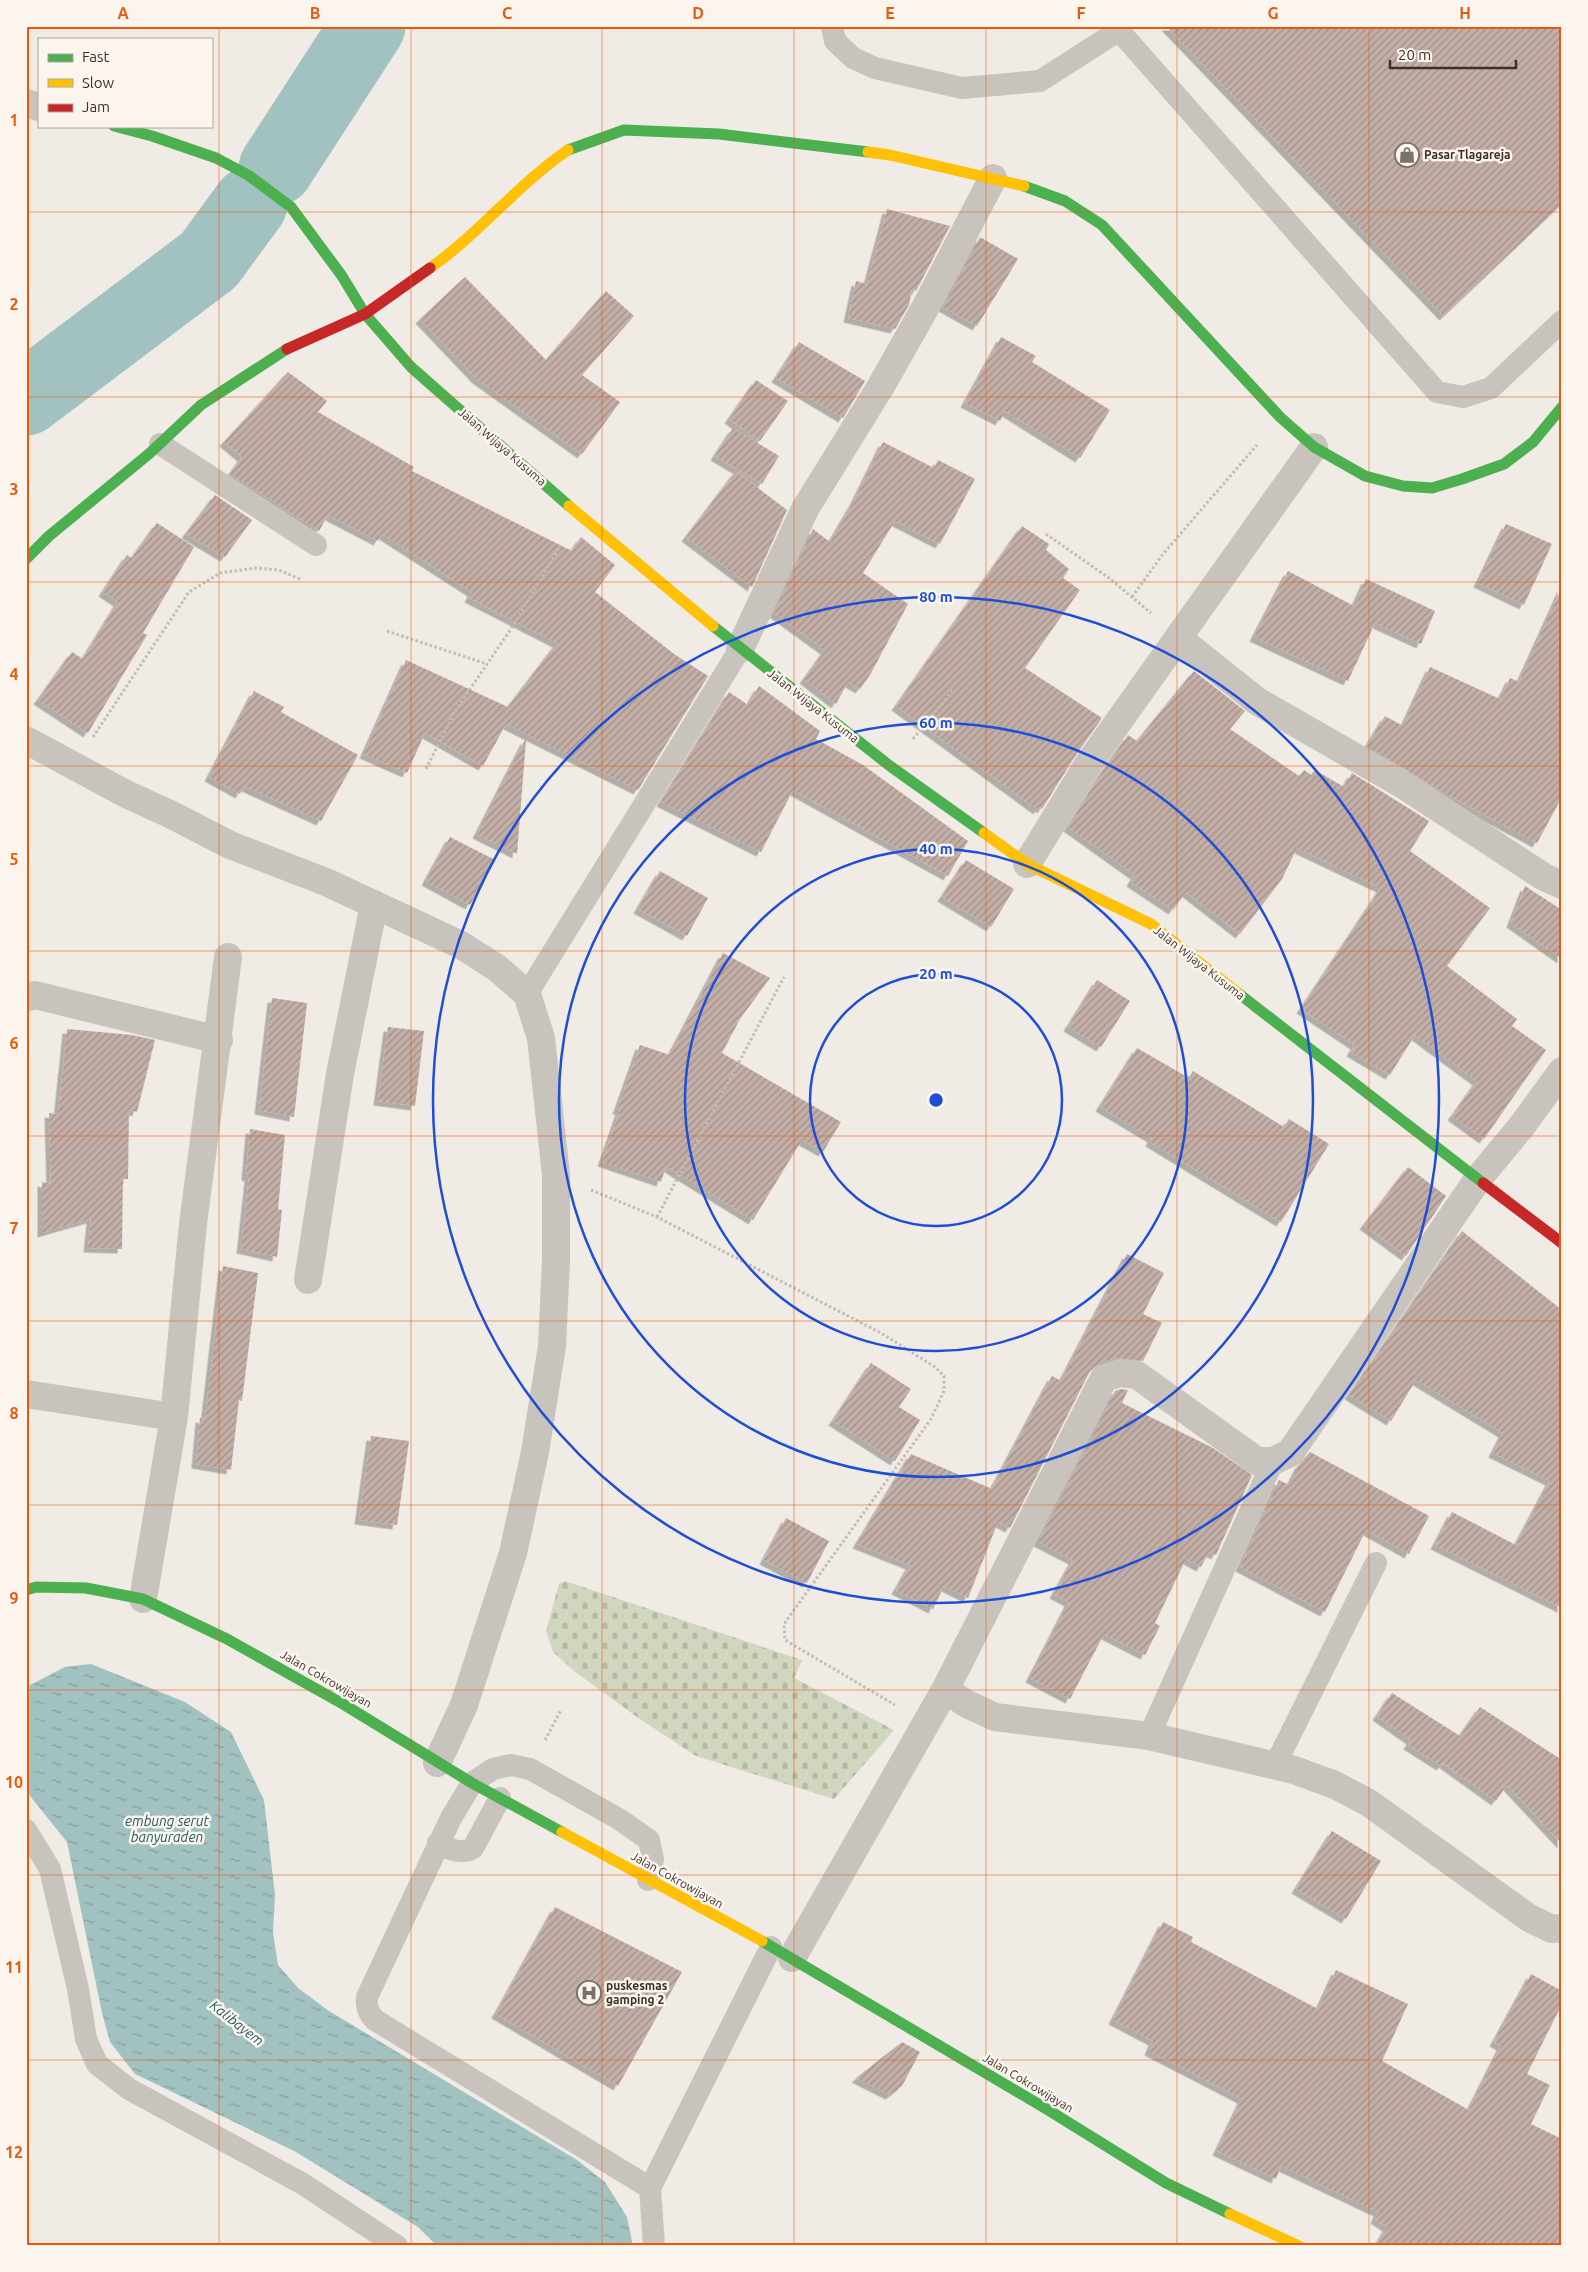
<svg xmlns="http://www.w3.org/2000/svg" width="1588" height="2272" font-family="Ubuntu,sans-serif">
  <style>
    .cemetery { fill: url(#cemetery-stones) }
    .water { fill: url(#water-ripples) }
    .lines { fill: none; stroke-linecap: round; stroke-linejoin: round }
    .river { stroke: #a1c2c1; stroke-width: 75 }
    .building { fill: url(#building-hatch); filter: url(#shadow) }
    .path { stroke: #c2bbb6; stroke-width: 3; stroke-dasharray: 2.5 2.5; stroke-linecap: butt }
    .lane { stroke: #c9c3be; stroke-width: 22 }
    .street { stroke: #c9c3be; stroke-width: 28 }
    .fast { stroke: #4caf50; stroke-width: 11 }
    .slow { stroke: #ffc107; stroke-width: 11 }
    .jam { stroke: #c62828; stroke-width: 11 }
    .grid { fill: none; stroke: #e8590c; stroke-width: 1; stroke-opacity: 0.55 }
    .ring { fill: none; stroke: #1d4ed8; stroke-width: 2.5 }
    .labels { text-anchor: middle; stroke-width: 5; stroke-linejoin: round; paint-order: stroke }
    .poi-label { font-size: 12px; font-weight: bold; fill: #3b302b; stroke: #fbf5ee; text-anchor: start }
    .street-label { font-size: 12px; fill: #3b302b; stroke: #fbf5ee }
    .water-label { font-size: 14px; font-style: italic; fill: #1f5a5e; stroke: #fbf5ee }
    .centre { fill: #1d4ed8; stroke: #fbf5ee; stroke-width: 2.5 }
    .ring-label { font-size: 15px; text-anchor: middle; font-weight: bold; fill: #1d4ed8; stroke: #fbf5ee; stroke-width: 5; stroke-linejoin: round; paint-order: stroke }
    .neatline { fill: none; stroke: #e8590c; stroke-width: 2 }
    .grid-label { font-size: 16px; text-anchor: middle; font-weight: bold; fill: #e8590c }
  </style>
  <defs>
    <pattern id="cemetery-stones" width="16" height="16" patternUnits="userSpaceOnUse" patternTransform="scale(1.25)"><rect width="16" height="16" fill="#d1d6bf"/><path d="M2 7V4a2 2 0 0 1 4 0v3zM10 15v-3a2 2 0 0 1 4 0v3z" fill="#b4b8a4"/></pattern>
    <pattern id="water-ripples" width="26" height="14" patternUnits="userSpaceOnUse" patternTransform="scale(1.25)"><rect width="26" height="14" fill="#a1c2c1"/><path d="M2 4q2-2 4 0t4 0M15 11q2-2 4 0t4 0" fill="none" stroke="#849e9d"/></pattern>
    <pattern id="building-hatch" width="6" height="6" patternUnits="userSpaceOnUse" patternTransform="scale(1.25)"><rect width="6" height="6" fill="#c3afa7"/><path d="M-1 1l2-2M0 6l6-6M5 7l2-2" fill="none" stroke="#a08f88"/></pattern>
    <filter id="shadow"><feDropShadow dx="-4.5" dy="4.5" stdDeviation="0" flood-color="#0004"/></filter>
  </defs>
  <rect width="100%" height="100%" fill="#f0ebe5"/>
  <!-- cemetery -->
  <path class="cemetery" d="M 565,1581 L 802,1660 L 794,1678 L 894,1730 L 834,1799 L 696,1756 L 637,1717 L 574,1671 L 553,1652 L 546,1631 L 559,1584 Z"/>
  <!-- water -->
  <path class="water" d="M 91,1664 L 185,1702 L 231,1732 L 264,1800 L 275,1895 L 273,1932 L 278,1965 L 298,1988 L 329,2011 L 577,2160 L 605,2182 L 627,2217 L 633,2246 L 437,2246 L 418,2227 L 296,2152 L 135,2074 L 110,2042 L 102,2013 L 67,1842 L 26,1791 L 26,1687 L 65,1667 Z"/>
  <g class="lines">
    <!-- river -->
    <path class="river" d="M 276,168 L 368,26
      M 26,398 L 209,260 L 250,204"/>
  </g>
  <!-- building -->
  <path class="building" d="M 1166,26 L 1562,26 L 1562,204 L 1444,316 Z
    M 887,209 L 950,226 L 916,291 L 912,288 L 909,305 L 895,329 L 848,318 L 856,281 L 867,284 Z
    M 980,237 L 1018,259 L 977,326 L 943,307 Z
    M 465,277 L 546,360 L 606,291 L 634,316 L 582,375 L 620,402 L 582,454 L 477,379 L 420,319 Z
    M 1001,337 L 1036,356 L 1032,362 L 1110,410 L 1080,458 L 1005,411 L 1000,421 L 965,403 Z
    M 799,342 L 865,381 L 843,418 L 776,378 Z
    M 288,372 L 327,401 L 318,412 L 414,467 L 412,471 L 572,551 L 581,537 L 615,565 L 595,592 L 674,654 L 708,676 L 638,790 L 506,724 L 483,766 L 425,733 L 407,773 L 364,754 L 406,660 L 508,707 L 557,643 L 469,598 L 472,592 L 382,534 L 378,541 L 328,515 L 319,531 L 230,474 L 242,457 L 224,442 Z
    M 756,380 L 788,401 L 760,441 L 729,419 Z
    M 733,428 L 779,456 L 762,484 L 715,456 Z
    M 883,442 L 934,468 L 938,460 L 975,479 L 940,544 L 895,521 L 863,573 L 908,604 L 870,675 L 860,689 L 848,682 L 836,704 L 804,679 L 825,650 L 774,613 L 813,529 L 830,542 L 854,501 Z
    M 736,471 L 787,510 L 752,587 L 686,537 Z
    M 215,495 L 252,520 L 225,557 L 186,534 Z
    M 157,523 L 194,547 L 143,633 L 147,635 L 88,733 L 38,700 L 72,652 L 83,659 L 118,602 L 103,592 L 127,555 L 132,558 Z
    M 1506,524 L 1552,544 L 1524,605 L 1478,583 Z
    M 1022,526 L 1049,544 L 1046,550 L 1069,569 L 1063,578 L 1080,590 L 1025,668 L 1102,718 L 1076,755 L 1042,809 L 1040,807 L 1038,810 L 896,706 Z
    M 1288,571 L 1354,606 L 1366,579 L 1435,611 L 1421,644 L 1375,623 L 1348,681 L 1254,637 Z
    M 1562,587 L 1562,797 L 1537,843 L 1446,794 L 1367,746 L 1385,716 L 1403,726 L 1430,667 L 1500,699 L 1510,678 L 1519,682 Z
    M 1194,671 L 1245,711 L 1230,729 L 1299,776 L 1304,770 L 1311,775 L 1315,770 L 1344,787 L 1352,773 L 1429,821 L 1410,851 L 1490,908 L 1447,966 L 1517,1019 L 1512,1026 L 1546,1050 L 1484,1139 L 1452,1116 L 1477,1081 L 1415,1035 L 1390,1075 L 1351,1052 L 1355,1045 L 1301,1009 L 1381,888 L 1297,848 L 1282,879 L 1240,934 L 1186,892 L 1173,910 L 1131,882 L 1135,875 L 1068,827 L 1102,772 L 1128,735 L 1137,741 Z
    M 759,686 L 820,731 L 816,739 L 863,765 L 968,841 L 948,876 L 793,790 L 761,852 L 661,802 L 729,692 L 748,705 Z
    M 254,691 L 284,707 L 281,712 L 358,755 L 321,821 L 244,786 L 240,794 L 209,777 Z
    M 525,740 L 526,740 L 517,854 L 477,834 Z
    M 450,837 L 495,860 L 470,905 L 426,881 Z
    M 966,860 L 1014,889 L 991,927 L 942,897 Z
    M 660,871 L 708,898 L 687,936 L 638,909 Z
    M 1525,886 L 1562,910 L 1562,959 L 1511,923 Z
    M 723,953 L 770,978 L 740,1019 L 722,1053 L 841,1122 L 823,1152 L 802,1140 L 753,1220 L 666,1166 L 661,1182 L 602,1162 L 620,1110 L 617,1110 L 640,1045 L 670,1055 Z
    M 1097,980 L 1130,1001 L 1101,1047 L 1068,1027 Z
    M 272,998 L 307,1003 L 294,1117 L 259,1110 Z
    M 388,1027 L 424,1031 L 415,1106 L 378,1101 Z
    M 67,1029 L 132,1035 L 155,1040 L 137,1112 L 129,1110 L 128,1179 L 123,1179 L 122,1249 L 88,1248 L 91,1219 L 42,1233 L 42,1182 L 51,1184 L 49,1113 L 58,1114 Z
    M 1137,1048 L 1189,1078 L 1193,1071 L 1284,1127 L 1289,1119 L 1329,1144 L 1281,1222 L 1150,1142 L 1152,1138 L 1100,1107 Z
    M 250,1129 L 285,1135 L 278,1209 L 282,1210 L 277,1257 L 241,1249 L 249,1177 L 246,1176 Z
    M 1408,1167 L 1446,1196 L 1406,1256 L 1364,1225 Z
    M 1462,1231 L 1562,1310 L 1562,1608 L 1435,1545 L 1452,1512 L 1516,1545 L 1550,1481 L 1493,1453 L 1503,1433 L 1416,1380 L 1391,1421 L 1349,1395 Z
    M 1127,1254 L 1164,1273 L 1143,1314 L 1162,1323 L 1143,1361 L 1116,1358 L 1099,1363 L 1090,1371 L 1010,1528 L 998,1522 L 968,1598 L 944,1586 L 933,1609 L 896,1590 L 910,1565 L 857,1544 L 911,1454 L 992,1489 L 1052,1376 L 1061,1381 Z
    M 223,1266 L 258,1273 L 242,1401 L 239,1400 L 231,1470 L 196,1464 L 200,1418 L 205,1419 Z
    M 871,1363 L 911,1389 L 899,1407 L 920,1420 L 895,1461 L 833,1421 Z
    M 1121,1389 L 1128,1390 L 1122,1403 L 1213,1448 L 1252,1475 L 1216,1555 L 1209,1552 L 1201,1567 L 1186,1559 L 1155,1623 L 1160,1626 L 1145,1655 L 1104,1634 L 1070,1699 L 1030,1678 L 1069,1602 L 1054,1594 L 1073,1560 L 1038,1542 L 1115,1391 Z
    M 371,1436 L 409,1441 L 397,1525 L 359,1520 Z
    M 1310,1452 L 1429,1516 L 1409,1554 L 1366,1530 L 1325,1612 L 1240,1567 L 1279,1480 L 1289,1485 L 1299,1465 Z
    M 786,1518 L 829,1541 L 807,1583 L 764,1560 Z
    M 1392,1693 L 1460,1736 L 1480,1707 L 1562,1760 L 1562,1844 L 1507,1785 L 1496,1801 L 1443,1763 L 1441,1766 L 1408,1745 L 1411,1740 L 1377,1716 Z
    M 1332,1831 L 1381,1861 L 1346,1919 L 1296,1889 Z
    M 555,1907 L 682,1972 L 618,2086 L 496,2014 Z
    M 1163,1922 L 1193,1937 L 1191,1942 L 1318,2009 L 1336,1970 L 1408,2004 L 1382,2061 L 1469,2110 L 1501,2046 L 1494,2042 L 1531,1974 L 1562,1991 L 1562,2004 L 1527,2074 L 1550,2085 L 1531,2124 L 1562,2139 L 1562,2246 L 1376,2246 L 1387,2227 L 1375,2219 L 1378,2212 L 1281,2166 L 1276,2179 L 1217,2151 L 1242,2099 L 1149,2051 L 1153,2041 L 1113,2020 Z
    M 902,2042 L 920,2052 L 902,2086 L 890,2095 L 856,2078 Z"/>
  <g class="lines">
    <!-- path -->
    <path class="path" d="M 1046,534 L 1109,578 L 1151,613
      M 1132,597 L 1163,554 L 1257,445
      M 387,631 L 487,664
      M 93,737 L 189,592 L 220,573 L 256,568 L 279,570 L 302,580
      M 913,739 L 954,689
      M 426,769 L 455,711 L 513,626 L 560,546
      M 591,1190 L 657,1217 L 881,1333 L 935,1367 L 944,1376 L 944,1391 L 931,1419 L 784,1624 L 785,1640 L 895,1705
      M 657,1217 L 784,977
      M 545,1740 L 561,1710"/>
    <!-- lane -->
    <path class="lane" d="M 832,26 L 835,41 L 853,58 L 875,68 L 962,88 L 1040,81 L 1118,31
      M 1115,26 L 1437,392 L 1463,397 L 1491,388 L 1562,321
      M 160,444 L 316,545
      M 527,994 L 740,649
      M 1149,1736 L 1273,1461
      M 1275,1765 L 1376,1563
      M 26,1830 L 50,1869 L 78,1989 L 86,2039 L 97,2064 L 129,2089 L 303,2184 L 397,2246
      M 438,1843 C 449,1849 461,1855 473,1848 L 500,1798
      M 648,1880 L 653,1859 L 649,1840 L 619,1819 L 530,1769 L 511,1765 L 493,1769 L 472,1783 L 451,1818 L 367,1997 C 366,2007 368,2012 375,2020 L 650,2188
      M 654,2246 L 650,2188 L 771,1947"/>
    <!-- street -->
    <path class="street" d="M 26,103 L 39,107
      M 1178,638 L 1257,701 L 1402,784 L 1544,877 L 1562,885
      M 740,649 L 805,509 L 881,386 L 924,310 L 993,178
      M 26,740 L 126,794 L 172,815 L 230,845 L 326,882 L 461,945 L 497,968 L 527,994 L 541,1038 L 556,1175 L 556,1261 L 552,1346 L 535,1452 L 513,1553 L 464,1705 L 437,1763
      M 1027,864 L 1089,763 L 1314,447
      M 26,998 L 35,995 L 219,1040
      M 308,1280 L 340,1074 L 374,904
      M 26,1394 L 174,1417
      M 143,1599 L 174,1417 L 193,1224 L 228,957
      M 945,1690 L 967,1704 L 995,1717 L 1149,1736 L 1294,1770 L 1335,1785 L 1369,1803 L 1529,1918 L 1552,1929 L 1562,1928
      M 792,1958 L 945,1690 L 1104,1378 L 1120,1373 L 1137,1375 L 1257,1461 L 1273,1461 L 1290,1453 L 1478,1179 L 1521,1127 L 1562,1071"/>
    <!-- fast -->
    <path class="fast" d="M 114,126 L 152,136 L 216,158 L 248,175 L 291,207 L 342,276 L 365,314 L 411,367 L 569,506
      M 568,150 L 624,130 L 719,134 L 868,152
      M 1024,186 L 1065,201 L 1102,225 L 1280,417 L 1314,447 L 1365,476 L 1403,486 L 1432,488 L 1462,479 L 1504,464 L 1533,442 L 1562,407
      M 26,559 L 49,536 L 150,453 L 201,405 L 287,349
      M 713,626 L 890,766 L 984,833
      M 1238,993 L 1483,1183
      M 26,1590 L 36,1587 L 86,1588 L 143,1599 L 227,1639 L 343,1704 L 472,1783 L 562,1832
      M 762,1941 L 1045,2108 L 1166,2183 L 1230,2214"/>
    <!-- slow -->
    <path class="slow" d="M 868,152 L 890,155 L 1024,186
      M 430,268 C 480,233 518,184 568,150
      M 569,506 L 713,626
      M 984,833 L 1027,864 L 1151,924 L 1238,993
      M 562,1832 L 762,1941
      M 1230,2214 L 1299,2246"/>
    <!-- jam -->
    <path class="jam" d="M 287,349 L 365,314 L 430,268
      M 1483,1183 L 1562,1243"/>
  </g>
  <!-- grid -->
  <path class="grid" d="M 219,26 L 219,2246M 411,26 L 411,2246M 602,26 L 602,2246M 794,26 L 794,2246M 986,26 L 986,2246M 1177,26 L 1177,2246M 1369,26 L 1369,2246M 26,212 L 1562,212M 26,397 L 1562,397M 26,582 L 1562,582M 26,766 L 1562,766M 26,951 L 1562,951M 26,1136 L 1562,1136M 26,1321 L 1562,1321M 26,1505 L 1562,1505M 26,1690 L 1562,1690M 26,1875 L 1562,1875M 26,2060 L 1562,2060"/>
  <!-- distance rings -->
  <g class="ring">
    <circle cx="936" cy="1100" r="126"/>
    <circle cx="936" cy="1100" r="251"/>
    <circle cx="936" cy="1100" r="377"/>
    <circle cx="936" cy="1100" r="503"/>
  </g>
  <!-- icons -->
  <defs>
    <symbol id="shop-ring" viewBox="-11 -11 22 22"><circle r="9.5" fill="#fbf5ee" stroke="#7a716c" stroke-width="1.5"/><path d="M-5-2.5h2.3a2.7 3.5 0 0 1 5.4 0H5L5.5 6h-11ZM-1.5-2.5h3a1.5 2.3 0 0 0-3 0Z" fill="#7a716c"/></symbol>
    <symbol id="hospital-ring" viewBox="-11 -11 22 22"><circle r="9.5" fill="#fbf5ee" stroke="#7a716c" stroke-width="1.5"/><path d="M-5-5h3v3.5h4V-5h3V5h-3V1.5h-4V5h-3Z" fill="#7a716c"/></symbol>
  </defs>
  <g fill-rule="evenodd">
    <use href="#shop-ring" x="1393" y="141" width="28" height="28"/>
    <use href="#hospital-ring" x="575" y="1979" width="28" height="28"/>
  </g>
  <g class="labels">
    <!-- poi labels -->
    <g class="poi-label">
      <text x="1424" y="159">Pasar Tlagareja</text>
      <text x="606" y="1990">puskesmas<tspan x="606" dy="14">gamping 2</tspan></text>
    </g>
    <!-- street labels -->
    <g class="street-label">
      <text transform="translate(502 447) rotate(41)" y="4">Jalan Wijaya Kusuma</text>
      <text transform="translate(813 706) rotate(38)" y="4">Jalan Wijaya Kusuma</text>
      <text transform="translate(1199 963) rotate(38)" y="4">Jalan Wijaya Kusuma</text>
      <text transform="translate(326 1679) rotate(30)" y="4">Jalan Cokrowijayan</text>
      <text transform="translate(677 1880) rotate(29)" y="4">Jalan Cokrowijayan</text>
      <text transform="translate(1028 2083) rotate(31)" y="4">Jalan Cokrowijayan</text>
    </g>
    <!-- water labels -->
    <g class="water-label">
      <text x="167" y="1826">embung serut<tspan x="167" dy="16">banyuraden</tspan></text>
      <text transform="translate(237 2023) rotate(38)" y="5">Kalibayem</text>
    </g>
  </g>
  <circle cx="936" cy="1100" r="8" class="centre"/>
  <g class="ring-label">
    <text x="936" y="602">80 m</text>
    <text x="936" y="728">60 m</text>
    <text x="936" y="854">40 m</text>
    <text x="936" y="979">20 m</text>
  </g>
  <!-- border -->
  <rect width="1588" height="2272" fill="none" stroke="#fbf5ee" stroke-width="55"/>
  <!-- legend -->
  <rect x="38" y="38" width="175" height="90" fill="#fbf5ee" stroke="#aea6a0"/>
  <rect x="48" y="54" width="25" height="8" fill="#4caf50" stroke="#aea6a0"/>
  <text x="82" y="62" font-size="15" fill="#3b302b">Fast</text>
  <rect x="48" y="79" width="25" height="8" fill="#ffc107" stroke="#aea6a0"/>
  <text x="82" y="88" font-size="15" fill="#3b302b">Slow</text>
  <rect x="48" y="104" width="25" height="8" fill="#c62828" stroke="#aea6a0"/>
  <text x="82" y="112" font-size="15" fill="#3b302b">Jam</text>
  <!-- scale -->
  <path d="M1390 60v8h126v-8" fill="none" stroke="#3b302b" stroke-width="2.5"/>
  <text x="1398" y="60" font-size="15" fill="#3b302b" stroke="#fbf5ee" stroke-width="4" paint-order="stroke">20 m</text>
  <rect x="28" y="28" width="1532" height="2216" class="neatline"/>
  <g class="grid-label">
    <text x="123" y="19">A</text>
    <text x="315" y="19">B</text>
    <text x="507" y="19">C</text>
    <text x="698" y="19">D</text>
    <text x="890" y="19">E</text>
    <text x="1081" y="19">F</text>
    <text x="1273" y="19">G</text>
    <text x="1465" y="19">H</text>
    <text x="14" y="126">1</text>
    <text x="14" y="310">2</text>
    <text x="14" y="495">3</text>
    <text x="14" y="680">4</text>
    <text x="14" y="865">5</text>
    <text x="14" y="1049">6</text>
    <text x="14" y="1234">7</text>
    <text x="14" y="1419">8</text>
    <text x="14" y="1604">9</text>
    <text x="14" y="1788">10</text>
    <text x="14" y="1973">11</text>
    <text x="14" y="2158">12</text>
  </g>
</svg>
